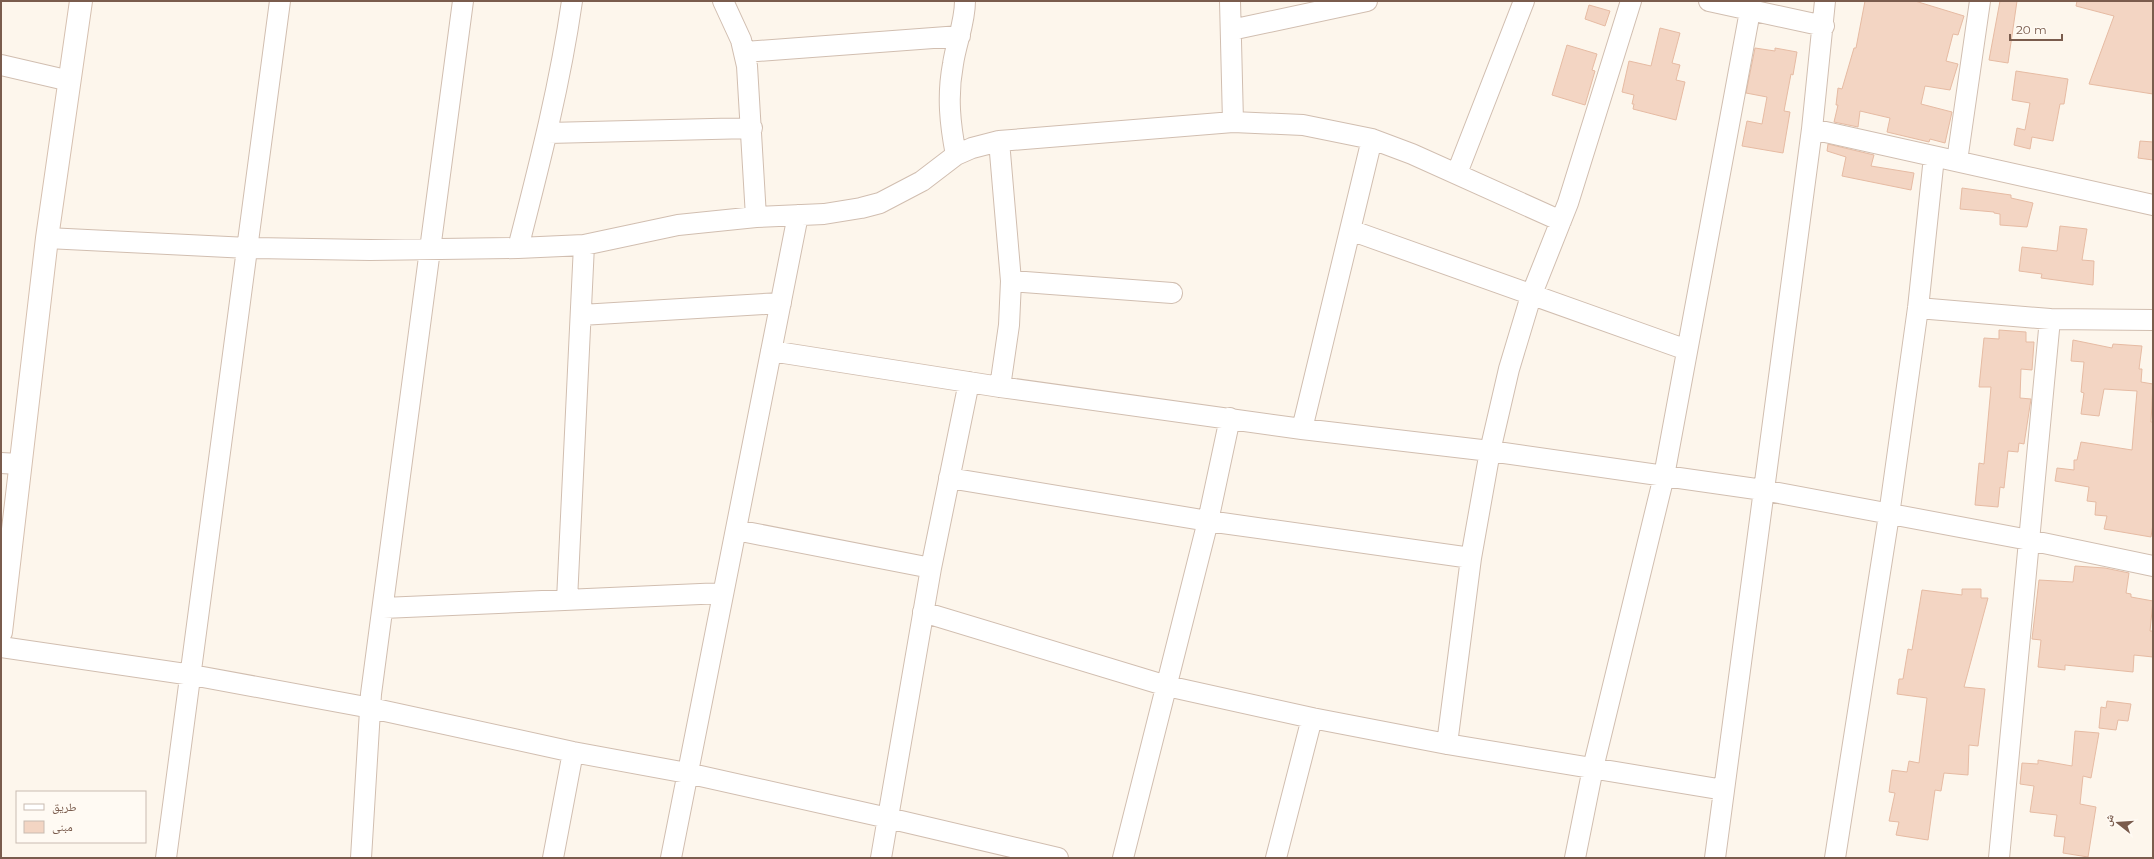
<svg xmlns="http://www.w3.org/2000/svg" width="2154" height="859" font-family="Montserrat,'Noto Naskh Arabic',sans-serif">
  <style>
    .building { fill: #f3d5c3; stroke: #e6bba3 }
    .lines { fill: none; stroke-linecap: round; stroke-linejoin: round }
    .street-casing { stroke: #d1beb0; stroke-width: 22 }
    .secondary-casing { stroke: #d6c0b0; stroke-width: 24 }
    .street { stroke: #fff; stroke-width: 20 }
    .secondary { stroke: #fff; stroke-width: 22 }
  </style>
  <rect width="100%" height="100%" fill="#fdf6ec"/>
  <!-- building -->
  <path class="building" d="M 1865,1 L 1915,1 L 1964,16 L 1958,35 L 1953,34 L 1946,61 L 1958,64 L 1950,90 L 1925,86 L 1921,104 L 1952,112 L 1945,143 L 1930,139 L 1929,142 L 1887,132 L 1890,118 L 1860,111 L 1858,127 L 1834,122 L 1838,105 L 1836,105 L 1838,88 L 1842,89 L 1854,48 L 1856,48 Z
    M 2000,1 L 2017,1 L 2008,63 L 1989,60 Z
    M 2077,1 L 2153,1 L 2153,94 L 2089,84 L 2114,16 L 2076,6 Z
    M 1589,5 L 1610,11 L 1605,26 L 1585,19 Z
    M 1660,28 L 1680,33 L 1672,63 L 1680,65 L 1676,80 L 1685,82 L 1676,120 L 1633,109 L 1634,104 L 1632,104 L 1634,95 L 1622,92 L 1629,61 L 1651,66 Z
    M 1567,45 L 1597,54 L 1592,70 L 1595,71 L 1585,105 L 1552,95 Z
    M 1755,48 L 1775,51 L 1775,48 L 1797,52 L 1793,75 L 1791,74 L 1784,111 L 1790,112 L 1783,153 L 1742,146 L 1747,121 L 1762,124 L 1767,97 L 1746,93 Z
    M 2016,71 L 2068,79 L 2064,104 L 2060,104 L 2053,141 L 2032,137 L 2030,149 L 2014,145 L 2017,128 L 2025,130 L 2030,103 L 2012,100 Z
    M 2140,141 L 2153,142 L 2153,160 L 2138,158 Z
    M 1828,144 L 1874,155 L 1871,166 L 1914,173 L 1911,190 L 1842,176 L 1846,157 L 1827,151 Z
    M 1962,188 L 2011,195 L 2011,198 L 2033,203 L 2027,227 L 2000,225 L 2000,214 L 1994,213 L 1994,212 L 1960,209 Z
    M 2060,226 L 2087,229 L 2082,260 L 2094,261 L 2093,285 L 2041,278 L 2042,274 L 2019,271 L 2022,247 L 2057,251 Z
    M 1999,330 L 2026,332 L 2026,342 L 2034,342 L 2032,370 L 2021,369 L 2020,398 L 2031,399 L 2024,444 L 2019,443 L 2018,452 L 2008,451 L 2004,488 L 2000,487 L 1998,507 L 1975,505 L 1979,463 L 1984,464 L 1991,387 L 1979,387 L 1984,338 L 1999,339 Z
    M 2073,340 L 2112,348 L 2113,344 L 2142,346 L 2139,369 L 2142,369 L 2141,382 L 2153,384 L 2151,422 L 2153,422 L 2153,524 L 2151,537 L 2104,529 L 2107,516 L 2095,515 L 2096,502 L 2087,501 L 2089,487 L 2055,481 L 2057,468 L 2074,470 L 2074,460 L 2077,460 L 2081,442 L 2132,450 L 2137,391 L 2104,389 L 2099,416 L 2081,414 L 2084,393 L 2081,392 L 2084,362 L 2071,361 Z
    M 2075,566 L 2105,568 L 2129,573 L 2126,593 L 2131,594 L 2131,597 L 2153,601 L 2150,631 L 2153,631 L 2153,657 L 2134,655 L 2133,672 L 2065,665 L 2065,670 L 2038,667 L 2041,640 L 2032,639 L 2039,580 L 2073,582 Z
    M 1962,589 L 1981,589 L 1981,598 L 1988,598 L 1964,687 L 1985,689 L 1978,746 L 1969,745 L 1968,775 L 1944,773 L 1941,791 L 1935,790 L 1928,840 L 1896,835 L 1899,822 L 1889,821 L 1895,793 L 1889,792 L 1892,770 L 1907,772 L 1909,761 L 1919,763 L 1927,698 L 1897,694 L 1899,679 L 1903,679 L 1908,649 L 1912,650 L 1922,590 L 1962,595 Z
    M 2107,701 L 2131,704 L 2128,721 L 2118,720 L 2116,730 L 2099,728 L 2101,707 L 2106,708 Z
    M 2075,731 L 2099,733 L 2091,778 L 2083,776 L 2080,804 L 2096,807 L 2088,857 L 2063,853 L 2065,837 L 2054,836 L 2057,815 L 2030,812 L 2034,786 L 2020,784 L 2022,763 L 2038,764 L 2038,760 L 2072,766 Z"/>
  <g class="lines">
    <defs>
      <path id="street" d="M 723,1 L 741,40 L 747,66 L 756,217
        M 1230,1 L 1233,122
        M 1709,1 L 1824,26
        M 1231,30 L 1367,1
        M 745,52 L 960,36
        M 1,65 L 70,81
        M 1812,129 L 2153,205
        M 548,133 L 752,128
        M 999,141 L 1011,281 L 1009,325 L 1000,387
        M 956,155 C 950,124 947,96 953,64 C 956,43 965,23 965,1
        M 1957,161 L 1980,1
        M 1457,173 L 1524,1
        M 1350,230 L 1687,350
        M 47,238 L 248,248 L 370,250 L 518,248 L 584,245 L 678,225 L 756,217 L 824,214 L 861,208 L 880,203 L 922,181 L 956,155 L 972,148 L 999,141 L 1233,122 L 1303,125 L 1372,139 L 1412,154 L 1561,221
        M 518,248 C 539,166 560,85 572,1
        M 1011,281 L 1172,293
        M 1918,308 L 2050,319 L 2153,320
        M 581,315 L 781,303
        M 771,351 L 1000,387 L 1302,429 L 1490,451 L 1763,490 L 2029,540 L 2153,566
        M 1302,429 L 1372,139
        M 1,463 L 19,464
        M 949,478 L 1208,521 L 1471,558
        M 736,530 L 931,568
        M 567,600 L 584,245
        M 383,608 L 723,593
        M 923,612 L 1167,686 L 1312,718 L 1447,744 L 1724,790
        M 1,647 L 192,675 L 371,708 L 573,752 L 687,773 L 888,818 L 1058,858
        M 1447,744 L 1471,558 L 1490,451 L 1509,369 L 1531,296 L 1568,203 L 1631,1
        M 166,858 L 280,1
        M 361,858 L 371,694 L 463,1
        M 553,858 L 573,752
        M 671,858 L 798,215
        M 881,858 L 931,568 L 969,382
        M 1123,858 L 1208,521 L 1230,418
        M 1276,858 L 1312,718
        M 1575,858 L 1593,768 L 1664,476 L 1750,11
        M 1715,858 L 1812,129 L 1825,1
        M 1835,858 L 1889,515 L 1918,308 L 1934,157
        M 1999,858 L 2050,319"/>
      <path id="secondary" d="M 1,632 L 47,238 L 81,1"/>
    </defs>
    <!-- street casing -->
    <use href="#street" class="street-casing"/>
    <!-- secondary casing -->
    <use href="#secondary" class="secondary-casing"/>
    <!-- street -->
    <use href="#street" class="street"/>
    <!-- secondary -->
    <use href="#secondary" class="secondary"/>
  </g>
  <!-- border -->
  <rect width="2154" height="859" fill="none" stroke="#7a5c4d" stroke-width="4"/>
  <!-- legend -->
  <rect x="16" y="791" width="130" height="52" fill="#fffaf3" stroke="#cabbb1"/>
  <rect x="24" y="804" width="20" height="6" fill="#ffffff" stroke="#cabbb1"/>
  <text x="52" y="811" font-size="12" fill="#7a5c4d">طريق</text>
  <rect x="24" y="821" width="20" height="12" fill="#f3d5c3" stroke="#cabbb1"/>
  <text x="52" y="831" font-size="12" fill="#7a5c4d">مبنى</text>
  <!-- north arrow -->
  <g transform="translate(2118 823) rotate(287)" stroke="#fffaf3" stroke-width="3" paint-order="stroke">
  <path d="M0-3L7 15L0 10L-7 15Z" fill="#7a5c4d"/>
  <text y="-6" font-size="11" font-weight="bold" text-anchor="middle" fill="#7a5c4d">ش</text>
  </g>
  <!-- scale -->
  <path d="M2010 34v6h52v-6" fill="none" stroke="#7a5c4d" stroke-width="2"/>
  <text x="2016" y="34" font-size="12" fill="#7a5c4d" stroke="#fffaf3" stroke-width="3" paint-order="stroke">20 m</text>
</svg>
